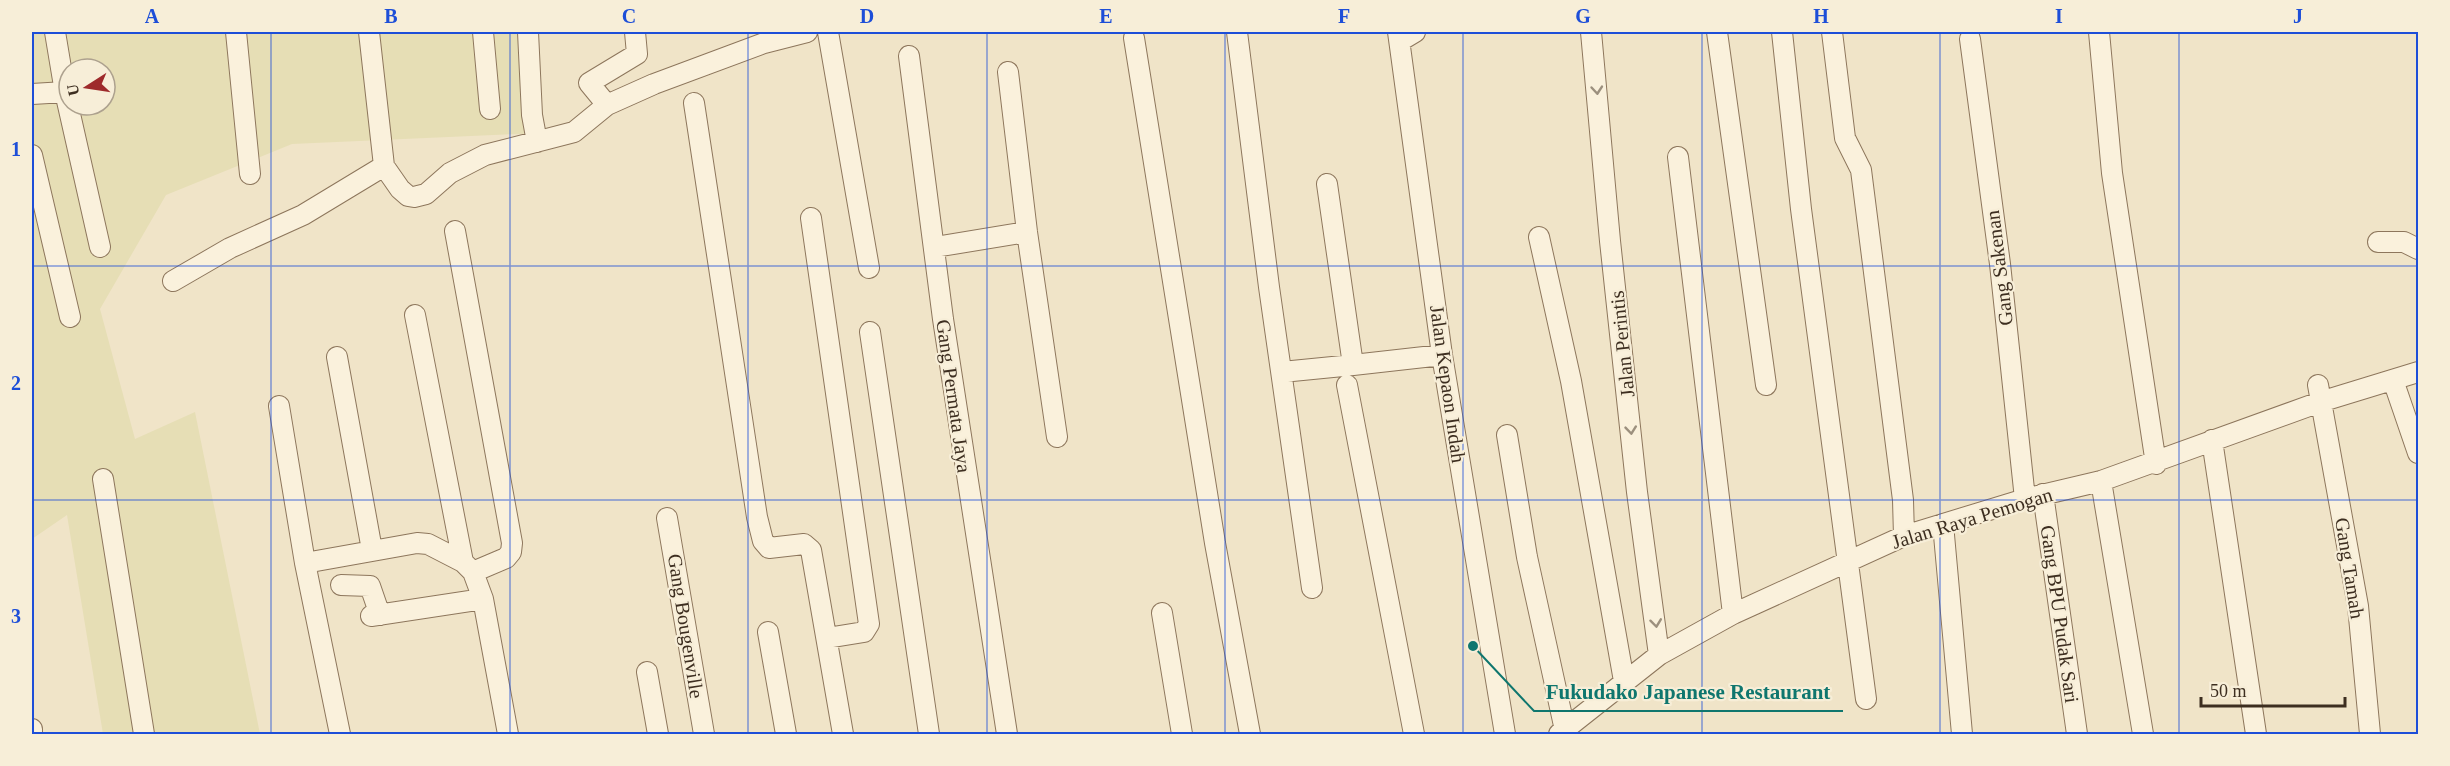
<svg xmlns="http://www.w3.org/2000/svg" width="2450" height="766" font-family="'Times New Roman',serif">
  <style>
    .farmland { fill: #e6deb5; fill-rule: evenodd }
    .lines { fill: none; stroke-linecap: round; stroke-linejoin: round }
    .minor-casing { stroke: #8d765c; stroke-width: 22 }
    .minor { stroke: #faf1dc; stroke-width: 20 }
    .oneway { stroke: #9c907e }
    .grid { fill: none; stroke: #1d4ed8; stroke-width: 1.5; stroke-opacity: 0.55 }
    .labels { text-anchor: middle; stroke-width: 4.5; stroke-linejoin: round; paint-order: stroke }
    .street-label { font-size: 20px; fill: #3d2e20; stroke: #f7eed8 }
    .leader { fill: none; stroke: #0f766e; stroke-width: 2 }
    .callout-dot { fill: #0f766e; stroke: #f7eed8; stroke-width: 2 }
    .callout-label { font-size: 21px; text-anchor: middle; font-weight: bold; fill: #0f766e; stroke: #f7eed8; stroke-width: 4.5; stroke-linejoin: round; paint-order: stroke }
    .neatline { fill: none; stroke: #1d4ed8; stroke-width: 2 }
    .grid-label { font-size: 20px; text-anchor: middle; font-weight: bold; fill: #1d4ed8 }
  </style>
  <rect width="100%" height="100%" fill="#f0e4c8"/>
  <!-- farmland -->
  <path class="farmland" d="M 32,32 L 533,32 L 539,133 L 292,144 L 166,195 L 100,309 L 135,439 L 195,412 L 260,734 L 103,734 L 67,515 L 32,539 ZM 69,69 L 105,69 L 105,105 L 69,105 Z"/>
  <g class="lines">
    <defs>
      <path id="minor" d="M 55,32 L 65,92 L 100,247
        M 236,32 L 250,174
        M 369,32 L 384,166 L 400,189 L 408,196 L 414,197 L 426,194 L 450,173 L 485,155 L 574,132 L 607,105 L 654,84 L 764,43 L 807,32
        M 483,32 L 490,109
        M 528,32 L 532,115 L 537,142
        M 828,32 L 869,268
        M 1237,32 L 1269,287 L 1312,588
        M 1398,32 L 1442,355 L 1505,734
        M 1591,32 L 1610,241 L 1637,492 L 1659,655
        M 1717,32 L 1766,385
        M 1782,32 L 1801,209 L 1866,699
        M 1832,32 L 1845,138 L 1861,170 L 1903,500 L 1904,536
        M 2099,32 L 2112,173 L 2156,464
        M 1134,38 L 1215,543 L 1250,734
        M 1970,39 L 2000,264 L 2025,499
        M 1400,41 L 1415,32
        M 909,56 L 943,319 L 1007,734
        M 1008,72 L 1027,232 L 1057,437
        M 32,94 L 65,92
        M 694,103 L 757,517 L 763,541 L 769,548 L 804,544 L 811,550 L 843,734
        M 607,105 L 589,83 L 637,54 L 635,32
        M 32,155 L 70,317
        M 1678,157 L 1733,614
        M 1327,184 L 1353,365 L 1442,355
        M 811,218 L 869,624 L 864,632 L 827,638
        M 455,231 L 512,543 L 511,552 L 506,558 L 473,572
        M 1539,237 L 1571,381 L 1624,681
        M 2378,242 L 2404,242 L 2418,249
        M 935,247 L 1027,232
        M 173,281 L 230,248 L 303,215 L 384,166
        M 415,315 L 463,562
        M 870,332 L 929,734
        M 337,357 L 372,550
        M 1282,372 L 1353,365
        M 2393,380 L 2418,453
        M 1347,385 L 1414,734
        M 2318,385 L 2358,606 L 2370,734
        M 279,406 L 305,563 L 340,734
        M 1507,435 L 1527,557 L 1565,730
        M 2212,440 L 2256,734
        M 103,479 L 144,734
        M 2101,481 L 2143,734
        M 2043,494 L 2077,734
        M 667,518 L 704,734
        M 1943,524 L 1962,734
        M 305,563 L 417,543 L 428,544 L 463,562 L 473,572 L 483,599 L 508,734
        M 341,585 L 370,586 L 380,615
        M 1162,613 L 1182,734
        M 371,616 L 483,599
        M 768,632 L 786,734
        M 647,672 L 658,734
        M 32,729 L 32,734
        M 1559,734 L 1659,655 L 1733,614 L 1904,536 L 2025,499 L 2101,481 L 2320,402 L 2418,372"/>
    </defs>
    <!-- minor casing -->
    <use href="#minor" class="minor-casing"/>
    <!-- minor -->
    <use href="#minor" class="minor"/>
  </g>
  <!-- one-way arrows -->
  <defs><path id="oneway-chevron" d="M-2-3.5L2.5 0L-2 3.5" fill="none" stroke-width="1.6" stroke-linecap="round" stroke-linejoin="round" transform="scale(1.5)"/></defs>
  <g class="oneway">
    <use href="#oneway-chevron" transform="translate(1597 90) rotate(85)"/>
    <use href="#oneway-chevron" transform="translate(1631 430) rotate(84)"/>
    <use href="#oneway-chevron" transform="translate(1656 623) rotate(83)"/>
  </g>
  <!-- grid -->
  <path class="grid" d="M 271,32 L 271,734M 510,32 L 510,734M 748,32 L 748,734M 987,32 L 987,734M 1225,32 L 1225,734M 1463,32 L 1463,734M 1702,32 L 1702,734M 1940,32 L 1940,734M 2179,32 L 2179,734M 32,266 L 2418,266M 32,500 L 2418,500"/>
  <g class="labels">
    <!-- street labels -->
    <g class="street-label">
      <text transform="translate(1999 268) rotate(-97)" y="7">Gang Sakenan</text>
      <text transform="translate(1622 344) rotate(-96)" y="7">Jalan Perintis</text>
      <text transform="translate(1448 384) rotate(82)" y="7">Jalan Kepaon Indah</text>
      <text transform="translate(954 396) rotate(82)" y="7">Gang Permata Jaya</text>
      <text transform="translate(1972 518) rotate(-17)" y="7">Jalan Raya Pemogan</text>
      <text transform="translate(2350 568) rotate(81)" y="7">Gang Tamah</text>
      <text transform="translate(2060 614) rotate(82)" y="7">Gang BPU Pudak Sari</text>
      <text transform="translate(686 626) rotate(81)" y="7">Gang Bougenville</text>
    </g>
  </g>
  <!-- callouts -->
  <path class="leader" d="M1473 646L1534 711H1843"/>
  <circle class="callout-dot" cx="1473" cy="646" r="6"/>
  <g class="callout-label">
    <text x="1688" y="699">Fukudako Japanese Restaurant</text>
  </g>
  <!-- border -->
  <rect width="2450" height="766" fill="none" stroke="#f7eed8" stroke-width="66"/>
  <!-- north arrow -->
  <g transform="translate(87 87) rotate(258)"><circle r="28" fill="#f7eed8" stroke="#ada18e" stroke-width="1.5"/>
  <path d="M0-4.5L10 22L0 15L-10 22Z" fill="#9e2a2b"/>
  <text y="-9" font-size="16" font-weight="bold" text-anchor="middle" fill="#3d2e20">U</text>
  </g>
  <!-- scale -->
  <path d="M2201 697v9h144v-9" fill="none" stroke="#3d2e20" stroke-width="3"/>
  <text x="2210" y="697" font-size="18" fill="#3d2e20" stroke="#f7eed8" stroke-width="4.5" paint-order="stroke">50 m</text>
  <rect x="33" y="33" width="2384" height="700" class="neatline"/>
  <g class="grid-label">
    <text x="152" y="23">A</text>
    <text x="391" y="23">B</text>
    <text x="629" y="23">C</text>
    <text x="867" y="23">D</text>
    <text x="1106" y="23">E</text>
    <text x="1344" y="23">F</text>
    <text x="1583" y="23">G</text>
    <text x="1821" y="23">H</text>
    <text x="2059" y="23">I</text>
    <text x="2298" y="23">J</text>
    <text x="16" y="156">1</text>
    <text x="16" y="390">2</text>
    <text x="16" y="623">3</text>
  </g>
</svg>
